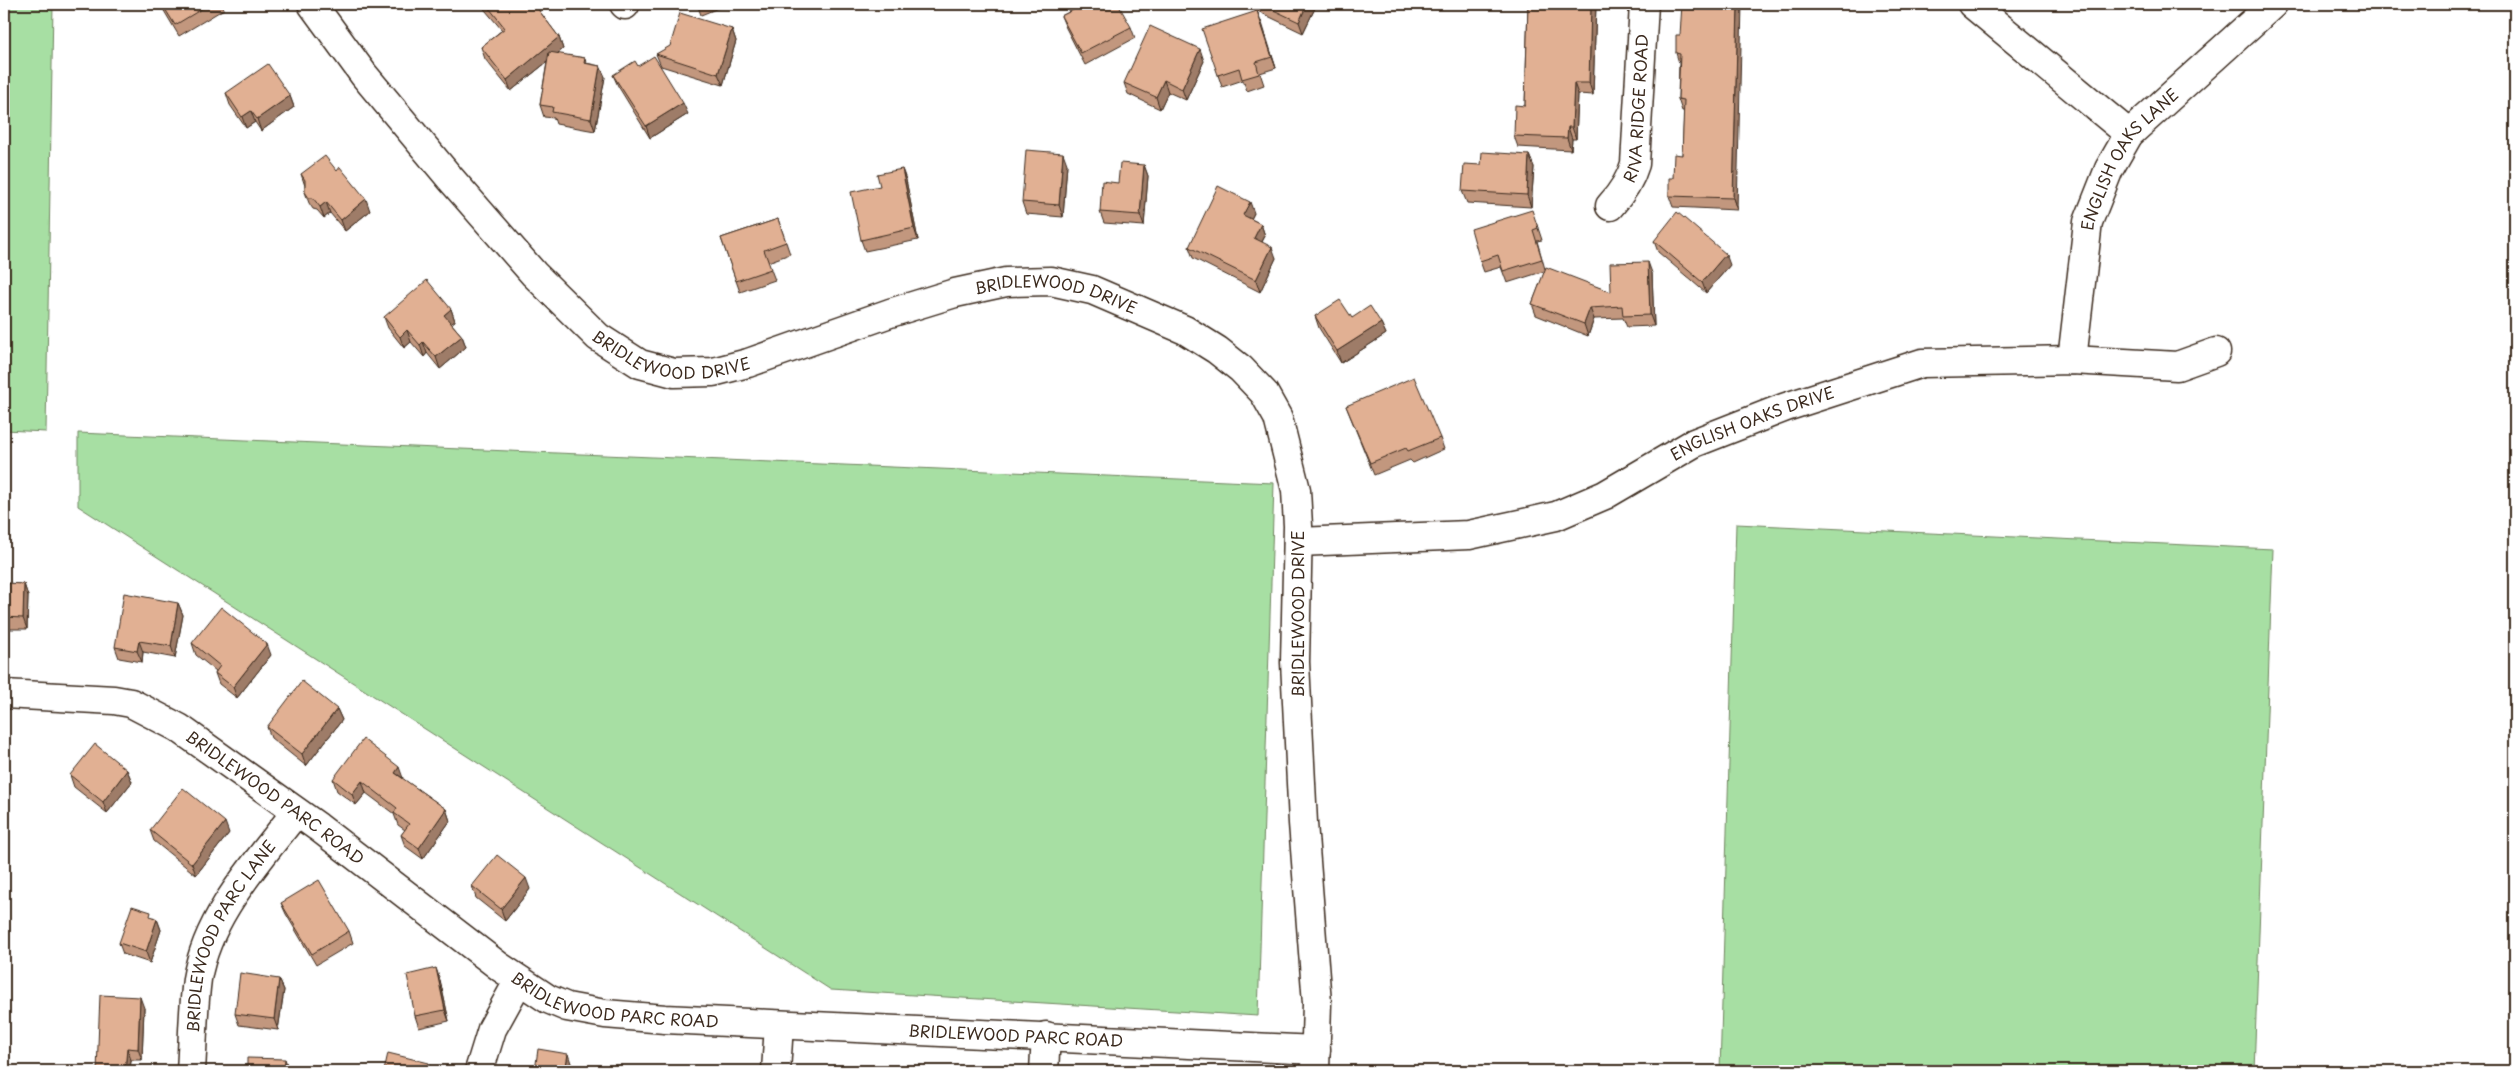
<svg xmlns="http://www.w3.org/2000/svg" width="2519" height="1075" font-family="'Playpen Sans',sans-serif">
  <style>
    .green { fill: #a7dfa3; stroke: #718460 }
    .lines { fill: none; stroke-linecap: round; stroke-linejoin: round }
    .minor-casing { stroke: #3b2a1e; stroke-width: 31 }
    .minor { stroke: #fff; stroke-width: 28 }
    .wall { fill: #c2977e; stroke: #3b2a1e }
    .shaded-wall { fill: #9e7b67; stroke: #3b2a1e }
    .building { fill: #e1b093; stroke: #3b2a1e }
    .labels { text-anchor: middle; stroke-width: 5; stroke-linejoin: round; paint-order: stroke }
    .street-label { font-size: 16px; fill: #3b2a1e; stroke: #fff }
  </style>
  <rect width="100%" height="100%" fill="#fff"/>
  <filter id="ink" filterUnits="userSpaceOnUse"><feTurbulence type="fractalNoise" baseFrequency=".02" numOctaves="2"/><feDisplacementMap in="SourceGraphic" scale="10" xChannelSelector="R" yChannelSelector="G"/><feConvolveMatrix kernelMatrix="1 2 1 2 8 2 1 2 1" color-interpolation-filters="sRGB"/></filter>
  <g filter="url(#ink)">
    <!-- green -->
    <path class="green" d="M 4,4 L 53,4 L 46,432 L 4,430 Z
      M 78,433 L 1274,483 L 1258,1016 L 831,990 L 78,506 Z
      M 1736,524 L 2273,549 L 2254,1071 L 1720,1071 Z"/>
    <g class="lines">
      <defs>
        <g id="minor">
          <path id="s1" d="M 312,4 L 364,75 L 450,178 L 534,274 L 598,337 L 640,364 L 674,373 L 713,372 L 748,363 L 890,313 L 955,293 L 1006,282 L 1051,281 L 1092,290 L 1185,330 L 1217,350 L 1241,369 L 1264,393 L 1278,418 L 1296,490 L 1298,526 L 1295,662 L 1303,823 L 1317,1003 L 1315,1071"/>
          <path d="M 624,4 L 625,5"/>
          <path d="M 1972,4 L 2129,134"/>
          <path id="s2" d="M 1610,206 C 1621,194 1630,181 1635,164 L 1644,4"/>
          <path id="s3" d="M 2072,360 L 2088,222 L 2109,169 L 2129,134 L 2273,4"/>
          <path id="s4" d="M 1298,542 L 1469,535 L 1556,516 L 1605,495 L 1694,443 L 1786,407 L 1922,363 L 2072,360 L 2177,366 L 2216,352"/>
          <path id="s5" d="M 4,694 L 114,700 L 131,703 L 179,728 L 318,827 L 500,967 L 548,999 L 567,1007 L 605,1014 L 665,1019 L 1316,1050"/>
          <path id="s6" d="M 191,1071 C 193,1041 193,1009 197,979 C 208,914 258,862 296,812"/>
          <path d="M 479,1071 L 492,1029 L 519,980"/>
          <path d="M 776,1071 L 779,1025"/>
          <path d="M 1044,1071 L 1046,1036"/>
        </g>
      </defs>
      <!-- minor casing -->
      <use href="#minor" class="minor-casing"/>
      <!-- minor -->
      <use href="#minor" class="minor"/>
    </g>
    <!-- wall -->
    <path class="wall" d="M 160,4 L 222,4 L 224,9 L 179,36 Z
      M 480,4 L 534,4 L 559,37 L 563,49 L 557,54 L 585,58 L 586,63 L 600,66 L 605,77 L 595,131 L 556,124 L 554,118 L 544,117 L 540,105 L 547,62 L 511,91 L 485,59 L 481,47 L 502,30 Z
      M 697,4 L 728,4 L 701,15 Z
      M 1246,4 L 1317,4 L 1303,33 L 1247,6 Z
      M 1528,4 L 1596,4 L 1593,95 L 1578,94 L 1576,139 L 1572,139 L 1571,150 L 1518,147 L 1514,136 L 1525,106 Z
      M 1081,6 L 1131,27 L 1135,38 L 1085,65 L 1066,28 L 1061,16 Z
      M 1257,11 L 1276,68 L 1260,73 L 1264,85 L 1247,91 L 1243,80 L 1222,87 L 1218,75 Z
      M 732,29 L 736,41 L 723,85 L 661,66 L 656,54 Z
      M 1680,35 L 1737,210 L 1673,207 L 1669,196 L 1673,178 L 1682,155 L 1684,111 L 1682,111 L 1678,99 L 1679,63 L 1676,53 Z
      M 1204,61 L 1186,100 L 1168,92 L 1160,109 L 1128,94 L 1124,83 Z
      M 638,66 L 688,114 L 650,138 L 618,86 L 613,75 Z
      M 226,93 L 290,96 L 294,107 L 261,131 L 255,122 L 246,128 L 230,105 Z
      M 1529,155 L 1534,167 L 1531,207 L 1467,203 L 1462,191 L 1481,165 Z
      M 1067,164 L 1063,217 L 1026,214 L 1022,202 Z
      M 1144,165 L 1148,176 L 1144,226 L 1104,223 L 1100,212 L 1118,183 Z
      M 902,169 L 906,180 L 918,240 L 865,251 L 861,240 L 880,186 Z
      M 337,171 L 370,211 L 345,231 L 330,213 L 324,218 L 317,210 L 313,209 L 309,203 L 305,192 L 305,186 L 301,174 Z
      M 1254,213 L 1251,219 L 1261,224 L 1265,236 L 1262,242 L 1276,258 L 1260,292 L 1193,258 L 1189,247 Z
      M 778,219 L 790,254 L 768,262 L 775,280 L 740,292 L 721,238 Z
      M 1536,222 L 1542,240 L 1537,241 L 1545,269 L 1611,292 L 1652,273 L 1654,326 L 1627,327 L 1623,318 L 1594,319 L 1588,336 L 1536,315 L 1532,304 L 1545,271 L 1507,283 L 1501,267 L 1484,272 L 1480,261 Z
      M 1654,241 L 1730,265 L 1706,293 L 1658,252 Z
      M 451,309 L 455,321 L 451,323 L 462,336 L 466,347 L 440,369 L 427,353 L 424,357 L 411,342 L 404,348 L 388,328 L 384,317 Z
      M 1315,316 L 1352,318 L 1381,323 L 1386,334 L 1341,363 L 1319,328 Z
      M 1346,406 L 1440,438 L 1444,449 L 1413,463 L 1410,460 L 1374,475 Z
      M 4,583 L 24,584 L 28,596 L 27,629 L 4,629 Z
      M 178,603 L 183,615 L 175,658 L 143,652 L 142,662 L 119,658 L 115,647 Z
      M 192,643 L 271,655 L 237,698 L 219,684 L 215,673 L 216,671 L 196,655 Z
      M 337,709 L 342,720 L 306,766 L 271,738 L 267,727 Z
      M 127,770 L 132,782 L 107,813 L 74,787 L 70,775 Z
      M 333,779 L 403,779 L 446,809 L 450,821 L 423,859 L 405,846 L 401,835 L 405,830 L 398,825 L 394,814 L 366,793 L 356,805 L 337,791 Z
      M 150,830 L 229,833 L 196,875 L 154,841 Z
      M 472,886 L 530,889 L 505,921 L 476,898 Z
      M 281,903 L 349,931 L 353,943 L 316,965 L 286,914 Z
      M 153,917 L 157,919 L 161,930 L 150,963 L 123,954 L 119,943 Z
      M 279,979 L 284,990 L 278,1030 L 239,1025 L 235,1014 Z
      M 440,980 L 449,1021 L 419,1028 L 415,1016 Z
      M 144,1008 L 142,1060 L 131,1060 L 130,1071 L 97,1071 Z"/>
    <!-- shaded-wall -->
    <path class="shaded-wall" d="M 1307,4 L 1317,4 L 1303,33 L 1299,22 Z
      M 1591,4 L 1596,4 L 1593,95 L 1589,83 Z
      M 1738,4 L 1742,4 L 1737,210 L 1733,198 Z
      M 1257,11 L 1262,23 L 1276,68 L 1272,57 Z
      M 732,29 L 736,41 L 723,85 L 718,74 Z
      M 559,37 L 563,49 L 511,91 L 507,80 Z
      M 1200,49 L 1204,61 L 1186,100 L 1182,89 Z
      M 600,66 L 605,77 L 595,131 L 591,119 Z
      M 1164,80 L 1168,92 L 1160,109 L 1156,97 Z
      M 1574,83 L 1578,94 L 1576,139 L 1572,127 Z
      M 290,96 L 294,107 L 261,131 L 257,119 Z
      M 683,103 L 688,114 L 650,138 L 646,126 Z
      M 251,111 L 255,122 L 246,128 L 242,117 Z
      M 1568,127 L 1572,139 L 1571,150 L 1567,138 Z
      M 1063,153 L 1067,164 L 1063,217 L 1059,205 Z
      M 1529,155 L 1534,167 L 1531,207 L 1527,195 Z
      M 1144,165 L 1148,176 L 1144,226 L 1140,215 Z
      M 902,169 L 906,180 L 918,240 L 914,228 Z
      M 366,199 L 370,211 L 345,231 L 341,220 Z
      M 326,202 L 330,213 L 324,218 L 320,207 Z
      M 1250,202 L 1254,213 L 1247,227 L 1243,215 Z
      M 1261,224 L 1265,236 L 1258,249 L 1254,238 Z
      M 1272,247 L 1276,258 L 1260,292 L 1256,280 Z
      M 1726,254 L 1730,265 L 1706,293 L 1702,282 Z
      M 1648,262 L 1652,273 L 1654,326 L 1650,315 Z
      M 1590,308 L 1594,319 L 1588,336 L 1584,324 Z
      M 451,309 L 455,321 L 448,326 L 444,315 Z
      M 1381,323 L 1386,334 L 1341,363 L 1337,351 Z
      M 407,330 L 411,342 L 404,348 L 400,337 Z
      M 462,336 L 466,347 L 440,369 L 436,357 Z
      M 423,342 L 427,353 L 424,357 L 420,345 Z
      M 24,584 L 28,596 L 27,629 L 23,618 Z
      M 178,603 L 183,615 L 175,658 L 171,646 Z
      M 139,641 L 143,652 L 142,662 L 137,651 Z
      M 267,644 L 271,655 L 237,698 L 233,687 Z
      M 337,709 L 342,720 L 306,766 L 302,754 Z
      M 399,767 L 403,778 L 395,773 Z
      M 127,770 L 132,782 L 107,813 L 103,802 Z
      M 362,781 L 366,793 L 356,805 L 352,794 Z
      M 446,809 L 450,821 L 423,859 L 419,848 Z
      M 225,822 L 229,833 L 196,875 L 192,864 Z
      M 526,878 L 530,889 L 505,921 L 501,909 Z
      M 157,919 L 161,930 L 150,963 L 146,952 Z
      M 436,968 L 440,980 L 449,1021 L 445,1010 Z
      M 279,979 L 284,990 L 278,1030 L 274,1019 Z
      M 140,997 L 144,1008 L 142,1060 L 138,1049 Z
      M 127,1048 L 131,1060 L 130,1071 L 125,1071 Z
      M 568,1054 L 572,1066 L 571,1071 L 565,1071 Z
      M 285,1059 L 289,1070 L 289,1071 L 284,1071 Z
      M 429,1063 L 432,1071 L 427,1071 Z"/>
    <!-- building -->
    <path class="building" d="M 162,4 L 210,4 L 175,25 Z
      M 486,4 L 534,4 L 559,37 L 507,80 L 481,47 L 505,28 Z
      M 1080,4 L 1118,4 L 1131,27 L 1081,53 L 1061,16 L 1081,6 Z
      M 1261,4 L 1307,4 L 1299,22 Z
      M 1528,4 L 1591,4 L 1589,83 L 1574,83 L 1572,127 L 1568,127 L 1567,138 L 1514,136 L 1515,105 L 1525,106 Z
      M 1682,4 L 1738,4 L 1733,198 L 1669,196 L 1669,178 L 1673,178 L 1674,154 L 1682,155 L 1684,100 L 1678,99 L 1680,54 L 1676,53 L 1676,35 L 1680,35 Z
      M 1257,11 L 1272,57 L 1256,62 L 1259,74 L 1242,79 L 1239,68 L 1218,75 L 1202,29 Z
      M 680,13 L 732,29 L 718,74 L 656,54 L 670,46 Z
      M 1150,26 L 1200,49 L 1182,89 L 1164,80 L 1156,97 L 1124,83 Z
      M 549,52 L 585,58 L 584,63 L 600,66 L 591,119 L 552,112 L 553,107 L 540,105 Z
      M 654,56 L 683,103 L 646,126 L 613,75 L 635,61 L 638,66 Z
      M 268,64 L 290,96 L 257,119 L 251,111 L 242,117 L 226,93 Z
      M 1026,150 L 1063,153 L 1059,205 L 1022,202 Z
      M 1482,152 L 1529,155 L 1527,195 L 1462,191 L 1464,164 L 1481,165 Z
      M 325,156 L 337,171 L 340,167 L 366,199 L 341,220 L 326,202 L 320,207 L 313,198 L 309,198 L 305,192 L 305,180 L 301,174 Z
      M 1120,163 L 1144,165 L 1140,215 L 1100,212 L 1102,181 L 1118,183 Z
      M 902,169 L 914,228 L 861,240 L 851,192 L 880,186 L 877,174 Z
      M 1218,186 L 1250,202 L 1243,215 L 1261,224 L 1254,238 L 1272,247 L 1256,280 L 1189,247 Z
      M 1532,210 L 1538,228 L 1533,230 L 1542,259 L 1503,271 L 1498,255 L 1480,261 L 1471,229 Z
      M 1677,212 L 1726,254 L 1702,282 L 1654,241 Z
      M 778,219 L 786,242 L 764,250 L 771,269 L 736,281 L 721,238 Z
      M 1648,262 L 1650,315 L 1623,316 L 1622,306 L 1590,308 L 1584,324 L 1532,304 L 1546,267 L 1611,292 L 1610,263 Z
      M 427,280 L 451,309 L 444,315 L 462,336 L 436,357 L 423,342 L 420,345 L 407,330 L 400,337 L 384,317 Z
      M 1340,300 L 1352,318 L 1370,306 L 1381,323 L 1337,351 L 1315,316 Z
      M 1414,377 L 1440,438 L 1408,451 L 1406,448 L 1370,463 L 1346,406 Z
      M 4,583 L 24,584 L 23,618 L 4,617 Z
      M 124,593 L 178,603 L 171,646 L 139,641 L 137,651 L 115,647 Z
      M 221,607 L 267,644 L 233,687 L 215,673 L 220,666 L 192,643 Z
      M 302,681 L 337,709 L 302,754 L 267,727 Z
      M 363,739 L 399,767 L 395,773 L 446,809 L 419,848 L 401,835 L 409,824 L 394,813 L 397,808 L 362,781 L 352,794 L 333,779 Z
      M 95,744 L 127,770 L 103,802 L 70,775 Z
      M 183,788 L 225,822 L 192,864 L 150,830 Z
      M 497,855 L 526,878 L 501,909 L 472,886 Z
      M 319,880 L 349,931 L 312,954 L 281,903 Z
      M 132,906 L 151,912 L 150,916 L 157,919 L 146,952 L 119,943 Z
      M 436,968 L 445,1010 L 415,1016 L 407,975 Z
      M 240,973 L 279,979 L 274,1019 L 235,1014 Z
      M 100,995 L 140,997 L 138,1049 L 127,1048 L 125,1071 L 97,1071 Z
      M 538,1049 L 568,1054 L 565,1071 L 535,1071 Z
      M 388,1053 L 429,1063 L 427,1071 L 384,1071 Z
      M 247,1058 L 285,1059 L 284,1071 L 247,1071 Z"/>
  </g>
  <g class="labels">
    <!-- street labels -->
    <g class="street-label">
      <text dy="6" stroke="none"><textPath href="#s2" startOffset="105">RIVA RIDGE ROAD</textPath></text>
      <text dy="6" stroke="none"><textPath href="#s3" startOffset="215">ENGLISH OAKS LANE</textPath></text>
      <text dy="6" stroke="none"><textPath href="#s1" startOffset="922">BRIDLEWOOD DRIVE</textPath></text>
      <text dy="6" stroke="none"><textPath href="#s1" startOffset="518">BRIDLEWOOD DRIVE</textPath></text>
      <text dy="6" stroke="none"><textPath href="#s4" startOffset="478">ENGLISH OAKS DRIVE</textPath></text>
      <text transform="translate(1298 614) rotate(-90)" y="6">BRIDLEWOOD DRIVE</text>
      <text dy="6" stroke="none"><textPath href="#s5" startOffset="300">BRIDLEWOOD PARC ROAD</textPath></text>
      <text dy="6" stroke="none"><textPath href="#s6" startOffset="144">BRIDLEWOOD PARC LANE</textPath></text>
      <text dy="6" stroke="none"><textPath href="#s5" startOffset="705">BRIDLEWOOD PARC ROAD</textPath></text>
      <text dy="6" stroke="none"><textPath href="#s5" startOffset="1110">BRIDLEWOOD PARC ROAD</textPath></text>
    </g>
  </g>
  <!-- margin -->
  <rect width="2519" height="1075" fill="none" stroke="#fff" stroke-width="20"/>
  <rect x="10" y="10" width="2499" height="1055" fill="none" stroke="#3b2a1e" stroke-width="2" filter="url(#ink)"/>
</svg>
